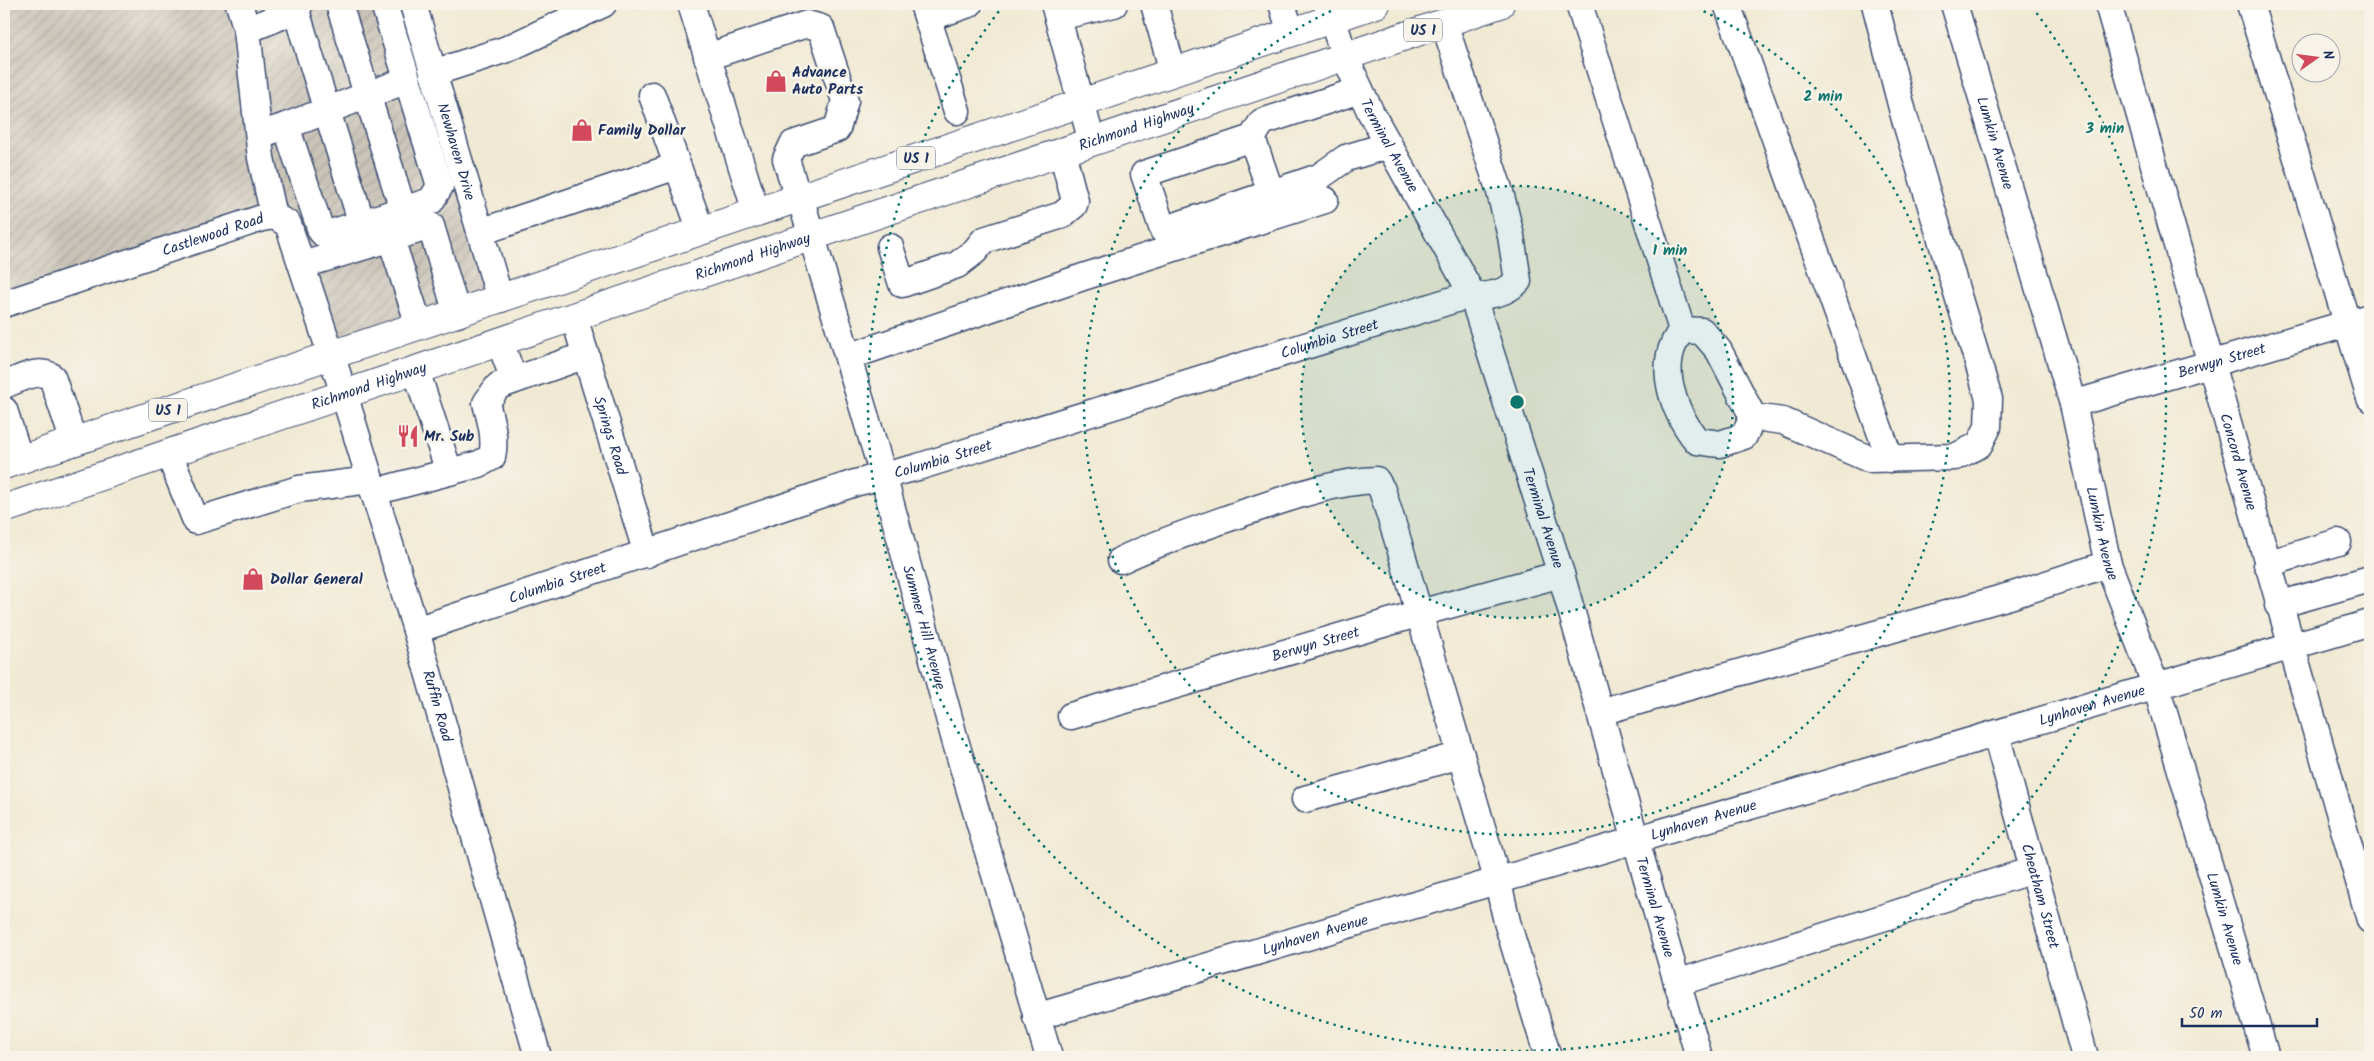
<svg xmlns="http://www.w3.org/2000/svg" width="2374" height="1061" font-family="Kalam,sans-serif">
  <style>
    .industrial { fill: url(#industrial-furrows) }
    .lines { fill: none; stroke-linecap: round; stroke-linejoin: round }
    .minor-casing { stroke: #3b4b70; stroke-width: 29 }
    .major-casing { stroke: #3b4b70; stroke-width: 30 }
    .minor { stroke: #fff; stroke-width: 26 }
    .major { stroke: #fff; stroke-width: 28 }
    .ring { fill: none; stroke: #0f766e; stroke-width: 2.5; stroke-dasharray: 2.5 5 }
    .labels { text-anchor: middle; stroke-width: 5; stroke-linejoin: round; paint-order: stroke }
    .shield { fill: #f7f3e8; stroke: #5d6a87; stroke-width: 1 }
    .shield-label { font-size: 14px; font-weight: bold; fill: #1b2f5e }
    .poi-label { font-size: 15px; font-weight: bold; fill: #1b2f5e; stroke: #f7f3e8; text-anchor: start }
    .street-label { font-size: 15px; fill: #1b2f5e; stroke: #f7f3e8 }
    .centre { fill: #0f766e; stroke: #f7f3e8; stroke-width: 2.5 }
    .ring-label { font-size: 15px; text-anchor: middle; font-weight: bold; fill: #0f766e; stroke: #f7f3e8; stroke-width: 5; stroke-linejoin: round; paint-order: stroke }
  </style>
  <defs>
    <pattern id="industrial-furrows" width="10" height="10" patternUnits="userSpaceOnUse" patternTransform="scale(1.25)"><rect width="10" height="10" fill="#c9c3b8"/><path d="M-1 1l2-2M0 10L10 0M9 11l2-2" fill="none" stroke="#aca8a1"/></pattern>
  </defs>
  <rect width="100%" height="100%" fill="#f7f3e8"/>
  <filter id="ink" filterUnits="userSpaceOnUse"><feTurbulence type="fractalNoise" baseFrequency=".02" numOctaves="2"/><feDisplacementMap in="SourceGraphic" scale="10" xChannelSelector="R" yChannelSelector="G"/><feConvolveMatrix kernelMatrix="1 2 1 2 8 2 1 2 1" color-interpolation-filters="sRGB"/></filter>
  <filter id="wash" filterUnits="userSpaceOnUse"><feTurbulence type="fractalNoise" baseFrequency=".0096" numOctaves="4" result="noise"/><feDisplacementMap in="SourceGraphic" scale="20" xChannelSelector="R" yChannelSelector="G"/><feGaussianBlur stdDeviation="1.12" result="paint"/><feColorMatrix in="noise" values="0 0 0 0 0 0 0 0 0 0 0 0 0 0 0 0 0 1.4 0 .05"/><feComposite in="paint" operator="in"/></filter>
  <g filter="url(#wash)">
    <rect width="100%" height="100%" fill="#f0e9d3"/>
    <!-- industrial -->
    <path class="industrial" d="M 4,4 L 413,4 L 500,299 L 332,355 L 288,224 L 4,304 Z"/>
  </g>
  <g filter="url(#ink)">
    <g class="lines">
      <defs>
        <g id="minor">
          <path d="M 239,4 L 247,30 L 296,10 L 300,4"/>
          <path d="M 294,4 L 362,224"/>
          <path d="M 339,4 L 403,210"/>
          <path id="s1" d="M 413,4 L 500,299"/>
          <path d="M 691,4 L 756,212"/>
          <path d="M 923,4 L 957,111"/>
          <path d="M 1054,4 L 1092,142"/>
          <path d="M 1154,4 L 1173,72"/>
          <path d="M 1282,4 L 1291,33"/>
          <path id="s2" d="M 1327,4 L 1345,57 L 1371,113 L 1472,294 L 1561,574 L 1636,841 L 1699,1057"/>
          <path d="M 1579,4 L 1682,330"/>
          <path d="M 1727,4 L 1890,459"/>
          <path id="s3" d="M 1954,4 L 2073,404 L 2108,564 L 2156,686 L 2266,1057"/>
          <path id="s4" d="M 2108,4 C 2196,309 2281,615 2370,920"/>
          <path d="M 2250,4 L 2370,398"/>
          <path d="M 1058,17 L 1114,4"/>
          <path d="M 928,18 L 969,4"/>
          <path d="M 1444,23 L 1500,192 L 1511,236 L 1518,281 C 1505,294 1490,295 1473,297"/>
          <path d="M 247,30 L 261,158 L 274,216"/>
          <path d="M 707,57 L 807,24 L 821,28 L 845,101 L 837,129 L 793,144 L 786,159 L 798,198"/>
          <path d="M 433,73 L 507,49 L 603,4"/>
          <path d="M 1360,90 L 1262,122 L 1252,138 L 1144,174 L 1163,230 L 1319,177 L 1346,158 L 1389,145"/>
          <path d="M 652,95 L 701,231"/>
          <path d="M 286,126 L 407,80"/>
          <path d="M 259,135 L 286,126 L 321,231 L 325,235 L 431,201 L 440,186 L 384,4"/>
          <path d="M 1252,138 L 1271,193"/>
          <path id="s5" d="M 800,197 L 883,475 L 955,740 L 1049,1057"/>
          <path d="M 480,232 L 677,166"/>
          <path d="M 391,239 L 419,325"/>
          <path d="M 890,247 L 902,284 L 957,265 L 975,251 L 984,240 L 1062,215 L 1074,205 L 1075,201 L 1062,152"/>
          <path d="M 303,265 L 431,226 L 457,314"/>
          <path id="s6" d="M 4,304 L 262,218 L 274,216 L 288,224 L 344,394 L 416,630 L 538,1057"/>
          <path id="s7" d="M 574,317 L 647,554"/>
          <path d="M 1682,330 L 1702,331 L 1719,351 L 1753,417 L 1744,436 L 1720,444 L 1697,441 C 1673,411 1655,364 1682,330 Z"/>
          <path d="M 500,342 L 514,380"/>
          <path d="M 848,357 L 1086,276 L 1325,200"/>
          <path d="M 416,370 L 449,472"/>
          <path d="M 4,385 C 18,380 39,367 52,377 L 74,442"/>
          <path id="s8" d="M 2073,404 L 2370,317"/>
          <path d="M 4,410 L 20,460"/>
          <path d="M 1753,417 L 1783,421 L 1869,459 L 1955,457 L 1979,445 L 1988,427 L 1989,399 L 1904,116 L 1875,4"/>
          <path d="M 169,454 L 196,521 L 299,489 L 370,480"/>
          <path d="M 374,492 L 479,464 L 492,457 C 496,439 491,421 486,403 L 498,386 L 586,355"/>
          <path d="M 1121,560 C 1161,541 1201,528 1243,513 C 1286,499 1330,482 1376,480 L 1382,490 L 1398,541 L 1498,882 L 1507,922 L 1548,1057"/>
          <path d="M 2267,564 L 2338,542"/>
          <path d="M 2278,605 L 2370,579"/>
          <path id="s9" d="M 416,630 L 855,483 L 918,467 L 1472,294"/>
          <path d="M 1600,712 L 2013,595 L 2108,564"/>
          <path id="s10" d="M 1071,716 L 1420,613 L 1561,574"/>
          <path id="s11" d="M 1996,734 L 2085,1057"/>
          <path d="M 1305,799 L 1461,755"/>
          <path d="M 1677,983 L 2033,870"/>
          <path id="s12" d="M 1036,1017 L 2370,623"/>
        </g>
        <g id="major">
          <path d="M 4,465 L 1376,4"/>
          <path id="s13" d="M 4,509 L 1500,4"/>
        </g>
      </defs>
      <!-- minor casing -->
      <use href="#minor" class="minor-casing"/>
      <!-- major casing -->
      <use href="#major" class="major-casing"/>
      <!-- minor -->
      <use href="#minor" class="minor"/>
      <!-- major -->
      <use href="#major" class="major"/>
    </g>
  </g>
  <!-- distance rings -->
  <circle cx="1517" cy="402" r="216" fill="#0f766e" fill-opacity=".12"/>
  <g class="ring">
    <circle cx="1517" cy="402" r="216"/>
    <path d="M1690 5A433 433 0 1 1 1344 5"/>
    <path d="M2032 7A649 649 0 1 1 1002 7"/>
  </g>
  <!-- icons -->
  <defs>
    <symbol id="shop-bare" viewBox="-9 -9 18 18"><path d="M-5-2.5h2.3a2.7 3.5 0 0 1 5.4 0H5L5.5 6h-11ZM-1.5-2.5h3a1.5 2.3 0 0 0-3 0Z" fill="#d1495b" stroke="#f7f3e8" stroke-width="2.5" paint-order="stroke"/></symbol>
    <symbol id="restaurant-bare" viewBox="-9 -9 18 18"><path d="M-5-6h1v4h1v-4h1v4h1v-4h1v5L-1.5 .5V6h-2V.5L-5-1ZM5-6V6H3V1.5H1.5Q1.5-4 5-6Z" fill="#d1495b" stroke="#f7f3e8" stroke-width="2.5" paint-order="stroke"/></symbol>
  </defs>
  <g fill-rule="evenodd">
    <use href="#shop-bare" x="760" y="65" width="32" height="32"/>
    <use href="#shop-bare" x="566" y="114" width="32" height="32"/>
    <use href="#restaurant-bare" x="392" y="420" width="32" height="32"/>
    <use href="#shop-bare" x="237" y="563" width="32" height="32"/>
  </g>
  <g class="labels">
    <!-- shield labels -->
    <g class="shield">
      <rect x="1404" y="18.5" width="38" height="23" rx="4"/>
      <rect x="897" y="146.5" width="38" height="23" rx="4"/>
      <rect x="149" y="398.5" width="38" height="23" rx="4"/>
    </g>
    <g class="shield-label">
      <text x="1423" y="35">US 1</text>
      <text x="916" y="163">US 1</text>
      <text x="168" y="415">US 1</text>
    </g>
    <!-- poi labels -->
    <g class="poi-label">
      <text x="792" y="77">Advance<tspan x="792" dy="17">Auto Parts</tspan></text>
      <text x="598" y="135">Family Dollar</text>
      <text x="424" y="441">Mr. Sub</text>
      <text x="270" y="584">Dollar General</text>
    </g>
    <!-- street labels -->
    <g class="street-label">
      <text dy="5" stroke="none"><textPath href="#s13" startOffset="1195">Richmond Highway</textPath></text>
      <text dy="5" stroke="none"><textPath href="#s3" startOffset="145">Lumkin Avenue</textPath></text>
      <text dy="5" stroke="none"><textPath href="#s2" startOffset="155">Terminal Avenue</textPath></text>
      <text dy="5" stroke="none"><textPath href="#s1" startOffset="154">Newhaven Drive</textPath></text>
      <text dy="5" stroke="none"><textPath href="#s6" startOffset="220">Castlewood Road</textPath></text>
      <text dy="5" stroke="none"><textPath href="#s13" startOffset="790">Richmond Highway</textPath></text>
      <text dy="5" stroke="none"><textPath href="#s9" startOffset="959">Columbia Street</textPath></text>
      <text dy="5" stroke="none"><textPath href="#s8" startOffset="155">Berwyn Street</textPath></text>
      <text dy="5" stroke="none"><textPath href="#s13" startOffset="385">Richmond Highway</textPath></text>
      <text dy="5" stroke="none"><textPath href="#s7" startOffset="124">Springs Road</textPath></text>
      <text dy="5" stroke="none"><textPath href="#s9" startOffset="554">Columbia Street</textPath></text>
      <text dy="5" stroke="none"><textPath href="#s4" startOffset="476">Concord Avenue</textPath></text>
      <text dy="5" stroke="none"><textPath href="#s2" startOffset="560">Terminal Avenue</textPath></text>
      <text dy="5" stroke="none"><textPath href="#s3" startOffset="550">Lumkin Avenue</textPath></text>
      <text dy="5" stroke="none"><textPath href="#s9" startOffset="149">Columbia Street</textPath></text>
      <text dy="5" stroke="none"><textPath href="#s5" startOffset="448">Summer Hill Avenue</textPath></text>
      <text dy="5" stroke="none"><textPath href="#s10" startOffset="255">Berwyn Street</textPath></text>
      <text dy="5" stroke="none"><textPath href="#s6" startOffset="805">Ruffin Road</textPath></text>
      <text dy="5" stroke="none"><textPath href="#s12" startOffset="1101">Lynhaven Avenue</textPath></text>
      <text dy="5" stroke="none"><textPath href="#s12" startOffset="696">Lynhaven Avenue</textPath></text>
      <text dy="5" stroke="none"><textPath href="#s11" startOffset="168">Cheatham Street</textPath></text>
      <text dy="5" stroke="none"><textPath href="#s2" startOffset="965">Terminal Avenue</textPath></text>
      <text dy="5" stroke="none"><textPath href="#s3" startOffset="955">Lumkin Avenue</textPath></text>
      <text dy="5" stroke="none"><textPath href="#s12" startOffset="291">Lynhaven Avenue</textPath></text>
    </g>
  </g>
  <circle cx="1517" cy="402" r="8" class="centre"/>
  <g class="ring-label">
    <text x="1823" y="101">2 min</text>
    <text x="2105" y="133">3 min</text>
    <text x="1670" y="255">1 min</text>
  </g>
  <!-- margin -->
  <rect width="2374" height="1061" fill="none" stroke="#f7f3e8" stroke-width="20"/>
  <!-- north arrow -->
  <g transform="translate(2316 58) rotate(76)"><circle r="24" fill="#f7f3e8" stroke="#9fa5b1"/>
  <path d="M0-4L9 19L0 12L-9 19Z" fill="#d1495b"/>
  <text y="-8" font-size="14" font-weight="bold" text-anchor="middle" fill="#1b2f5e">N</text>
  </g>
  <!-- scale -->
  <path d="M2182 1018v8h135v-8" fill="none" stroke="#1b2f5e" stroke-width="2.5"/>
  <text x="2189" y="1018" font-size="15" fill="#1b2f5e" stroke="#f7f3e8" stroke-width="4" paint-order="stroke">50 m</text>
</svg>
